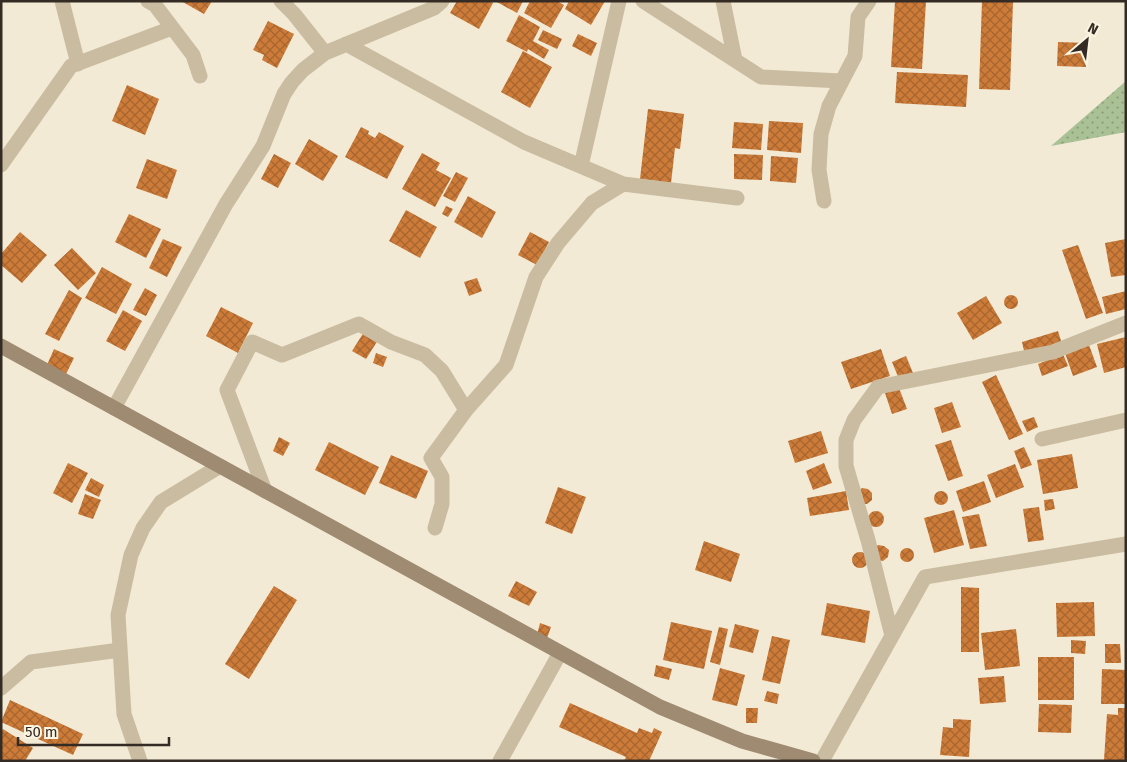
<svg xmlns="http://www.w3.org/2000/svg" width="1127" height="762" font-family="'Fira Sans',sans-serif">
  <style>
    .grass { fill: url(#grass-dots) }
    .building { fill: url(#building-cross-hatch) }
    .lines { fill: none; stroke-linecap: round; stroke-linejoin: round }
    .street { stroke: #cabca1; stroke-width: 15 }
    .secondary { stroke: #9e8b72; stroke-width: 15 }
  </style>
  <defs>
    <pattern id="grass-dots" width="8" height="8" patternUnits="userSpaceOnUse" patternTransform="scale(1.25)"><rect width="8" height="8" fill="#a9c195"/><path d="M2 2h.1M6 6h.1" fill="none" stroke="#8a9d79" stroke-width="1.8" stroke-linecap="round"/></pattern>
    <pattern id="building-cross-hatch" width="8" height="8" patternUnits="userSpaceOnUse" patternTransform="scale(1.25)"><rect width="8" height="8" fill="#cd7b38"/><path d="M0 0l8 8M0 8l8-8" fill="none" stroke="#a7652f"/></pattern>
  </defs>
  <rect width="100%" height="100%" fill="#f2ead5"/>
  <!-- grass -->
  <path class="grass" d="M 1126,81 L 1126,132 L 1051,146 Z"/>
  <!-- building -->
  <path class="building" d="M 181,1 L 212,1 L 204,14 Z
    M 457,1 L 489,1 L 493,3 L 479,29 L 450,13 Z
    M 495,1 L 523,1 L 517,13 Z
    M 530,1 L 557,1 L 564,5 L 551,28 L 524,13 Z
    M 569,1 L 605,1 L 591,25 L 565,9 Z
    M 895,1 L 926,1 L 922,69 L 891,67 Z
    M 982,1 L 1013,1 L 1010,90 L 979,89 Z
    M 519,15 L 540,27 L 533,41 L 549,50 L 544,59 L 528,49 L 527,52 L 506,41 Z
    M 268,21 L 294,34 L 277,68 L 262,60 L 264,55 L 253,50 Z
    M 543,30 L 562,39 L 557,49 L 538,40 Z
    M 578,34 L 597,43 L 591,56 L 572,46 Z
    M 1058,42 L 1087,43 L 1086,67 L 1057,66 Z
    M 523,51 L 552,67 L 530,108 L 501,92 Z
    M 897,72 L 968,75 L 966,107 L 895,103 Z
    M 127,85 L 159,99 L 145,135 L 112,121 Z
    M 648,109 L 684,114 L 680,149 L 675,148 L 671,183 L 640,179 Z
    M 769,121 L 803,123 L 801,153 L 767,150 Z
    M 734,122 L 763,124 L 761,150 L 732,148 Z
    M 361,127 L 369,131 L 368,134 L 375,138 L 379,132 L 404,146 L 387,179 L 345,157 Z
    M 309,139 L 338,156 L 323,181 L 295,164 Z
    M 422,153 L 440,163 L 436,170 L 451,178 L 435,207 L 402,189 Z
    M 274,154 L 291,163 L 278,188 L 261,179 Z
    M 734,154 L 763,155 L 762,180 L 734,179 Z
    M 771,156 L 798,158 L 796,183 L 770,181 Z
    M 147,159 L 177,170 L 167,199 L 136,188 Z
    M 456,172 L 468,178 L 455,202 L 443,196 Z
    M 468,196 L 496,212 L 482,238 L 454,222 Z
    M 446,206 L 453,209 L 448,217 L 442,214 Z
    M 406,210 L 437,227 L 420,258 L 389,241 Z
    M 129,214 L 161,229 L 146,258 L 115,242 Z
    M 20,232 L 47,255 L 22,283 L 1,265 L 1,254 Z
    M 530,232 L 549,242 L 537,265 L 518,255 Z
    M 163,239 L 182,247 L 167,277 L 149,268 Z
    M 1126,239 L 1126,275 L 1111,277 L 1105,243 Z
    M 1078,245 L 1103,313 L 1086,319 L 1062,250 Z
    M 72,248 L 96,273 L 78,290 L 54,265 Z
    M 102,267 L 132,284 L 116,314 L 85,298 Z
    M 477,278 L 482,291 L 469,296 L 464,282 Z
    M 145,288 L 157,295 L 146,316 L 133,310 Z
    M 69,290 L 82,298 L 59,341 L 45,334 Z
    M 1126,291 L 1126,309 L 1106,314 L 1102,297 Z
    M1004 302a7 7 0 1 1 14 0a7 7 0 1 1-14 0Z
    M 986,296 L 1002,323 L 973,340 L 957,313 Z
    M 221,307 L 253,323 L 238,353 L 206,336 Z
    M 123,310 L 142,321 L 125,351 L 106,341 Z
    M 1058,331 L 1062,344 L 1025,355 L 1022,342 Z
    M 364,332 L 378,340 L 366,359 L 352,351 Z
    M 1126,337 L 1126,367 L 1104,373 L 1097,344 Z
    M 1089,345 L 1097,367 L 1073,376 L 1065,353 Z
    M 54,349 L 74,358 L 66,374 L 47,365 Z
    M 881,349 L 890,376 L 851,389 L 841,362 Z
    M 376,353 L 387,357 L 383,367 L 373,363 Z
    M 1063,354 L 1068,366 L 1042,376 L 1038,364 Z
    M 906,356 L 913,373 L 899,379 L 892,362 Z
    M 996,375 L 1023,434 L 1009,440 L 982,382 Z
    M 899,388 L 907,409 L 892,414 L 885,393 Z
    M 952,402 L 961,427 L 942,433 L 934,408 Z
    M 1034,417 L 1038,427 L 1027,432 L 1022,421 Z
    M 821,431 L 828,453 L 795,463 L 788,441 Z
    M 279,437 L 290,443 L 283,456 L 273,451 Z
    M 951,440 L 963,476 L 948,481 L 935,445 Z
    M 329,442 L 379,467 L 365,495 L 315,470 Z
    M 1024,447 L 1032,465 L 1021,469 L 1014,451 Z
    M 1072,454 L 1078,488 L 1043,494 L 1037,460 Z
    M 391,455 L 428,471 L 416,499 L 379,483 Z
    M 68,463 L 88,473 L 72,503 L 53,493 Z
    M 824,463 L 832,483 L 813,490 L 806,471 Z
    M 1015,464 L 1024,487 L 996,498 L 987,475 Z
    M 91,478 L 104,485 L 99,497 L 85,490 Z
    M 984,481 L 991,502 L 963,512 L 956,491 Z
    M 558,487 L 586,497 L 572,534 L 545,523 Z
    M 862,488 L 868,489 L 872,493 L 872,500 L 867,504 L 861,504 L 857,493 Z
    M934 498a7 7 0 1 1 14 0a7 7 0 1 1-14 0Z
    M 846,491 L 849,510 L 810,516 L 807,498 Z
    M 85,494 L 101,500 L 93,519 L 78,514 Z
    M 1053,499 L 1055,509 L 1045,511 L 1044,500 Z
    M 1039,507 L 1044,540 L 1028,542 L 1023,509 Z
    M 954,510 L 964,545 L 934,553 L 924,518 Z
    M868 519a8 8 0 1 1 16 0a8 8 0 1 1-16 0Z
    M 979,514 L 987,546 L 970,549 L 962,517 Z
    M 704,541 L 740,554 L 731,582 L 695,570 Z
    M 878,545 L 884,546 L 889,550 L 888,557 L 883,561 L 877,560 L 873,549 Z
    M900 555a7 7 0 1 1 14 0a7 7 0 1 1-14 0Z
    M852 560a8 8 0 1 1 16 0a8 8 0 1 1-16 0Z
    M 516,581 L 537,592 L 529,606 L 508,596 Z
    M 274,586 L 297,600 L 249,679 L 225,664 Z
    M 961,587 L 979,588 L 979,652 L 961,652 Z
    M 1094,602 L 1095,636 L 1057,637 L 1056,603 Z
    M 827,603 L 870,611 L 865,643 L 821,635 Z
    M 671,622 L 712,631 L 704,669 L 663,660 Z
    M 540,623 L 551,627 L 547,638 L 537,635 Z
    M 735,624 L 759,630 L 753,653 L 729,647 Z
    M 719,627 L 728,629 L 720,665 L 710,662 Z
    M 1016,629 L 1020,666 L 985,670 L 981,633 Z
    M 772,636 L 790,640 L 780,684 L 762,680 Z
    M 1071,640 L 1086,641 L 1085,654 L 1071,653 Z
    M 1105,644 L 1120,644 L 1121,663 L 1105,663 Z
    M 1038,657 L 1074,657 L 1074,700 L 1038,700 Z
    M 656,665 L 672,669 L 669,680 L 654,676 Z
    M 720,668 L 745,675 L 737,706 L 712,700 Z
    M 1102,669 L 1126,670 L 1126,704 L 1101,704 Z
    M 1004,676 L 1006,702 L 980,704 L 978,678 Z
    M 767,691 L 779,694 L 777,704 L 764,701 Z
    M 10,700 L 83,734 L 73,755 L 1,722 Z
    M 570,703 L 637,733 L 639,728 L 652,733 L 654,728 L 662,732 L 649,761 L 624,761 L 626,757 L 559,727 Z
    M 1039,704 L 1072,705 L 1071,733 L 1038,732 Z
    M 746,708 L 758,708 L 757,723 L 746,723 Z
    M 1118,708 L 1126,708 L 1126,761 L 1104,760 L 1107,714 L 1118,715 Z
    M 953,719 L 971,720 L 969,757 L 940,755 L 943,727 L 953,728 Z
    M 3,729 L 33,748 L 25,761 L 1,761 L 1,731 Z"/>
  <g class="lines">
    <!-- street -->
    <path class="street" d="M 62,1 L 78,64
      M 148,1 L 155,5 L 193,55 L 200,76
      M 281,1 L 294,14 L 325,53
      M 643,1 L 761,77 L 841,81
      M 723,1 L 735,60
      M 346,44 L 524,142 L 623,184 L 737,198
      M 1,165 L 71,66 L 172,28
      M 581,166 L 619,1
      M 824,201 L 819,170 L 821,134 L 829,106 L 855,56 L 858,17 L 869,1
      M 114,408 L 226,204 L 263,146 L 284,94 L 292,82 L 303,70 L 325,53 L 434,8 L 442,1
      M 1042,439 L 1126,420
      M 265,491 L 227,390 L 252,342 L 282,355 L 359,324 L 391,342 L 425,355 L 442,371 L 466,410
      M 435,528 L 442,504 L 442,477 L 431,458 L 466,410 L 506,365 L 536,277 L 558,243 L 592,203 L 623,184
      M 892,636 L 868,540 L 846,466 L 846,440 L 854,420 L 878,387 L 1053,352 L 1126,323
      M 1,688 L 31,662 L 120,650
      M 140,761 L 124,714 L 118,615 L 131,555 L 143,528 L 161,502 L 220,466
      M 500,761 L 560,653
      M 822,761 L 925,577 L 1126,544"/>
    <!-- secondary -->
    <path class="secondary" d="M 1,346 L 660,707 L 742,741 L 813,761"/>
  </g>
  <!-- border -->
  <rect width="1127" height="762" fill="none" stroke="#342c24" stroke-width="5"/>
  <!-- north arrow -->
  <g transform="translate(1087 40) rotate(28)" stroke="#faf4e1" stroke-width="4" paint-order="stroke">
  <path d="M0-4L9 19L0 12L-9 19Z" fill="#342c24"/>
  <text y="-8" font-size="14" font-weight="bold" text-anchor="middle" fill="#342c24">N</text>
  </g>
  <!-- scale -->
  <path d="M18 737v8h151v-8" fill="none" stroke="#342c24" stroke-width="2.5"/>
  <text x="25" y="737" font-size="15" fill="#342c24" stroke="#faf4e1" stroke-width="4" paint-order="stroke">50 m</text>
</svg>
